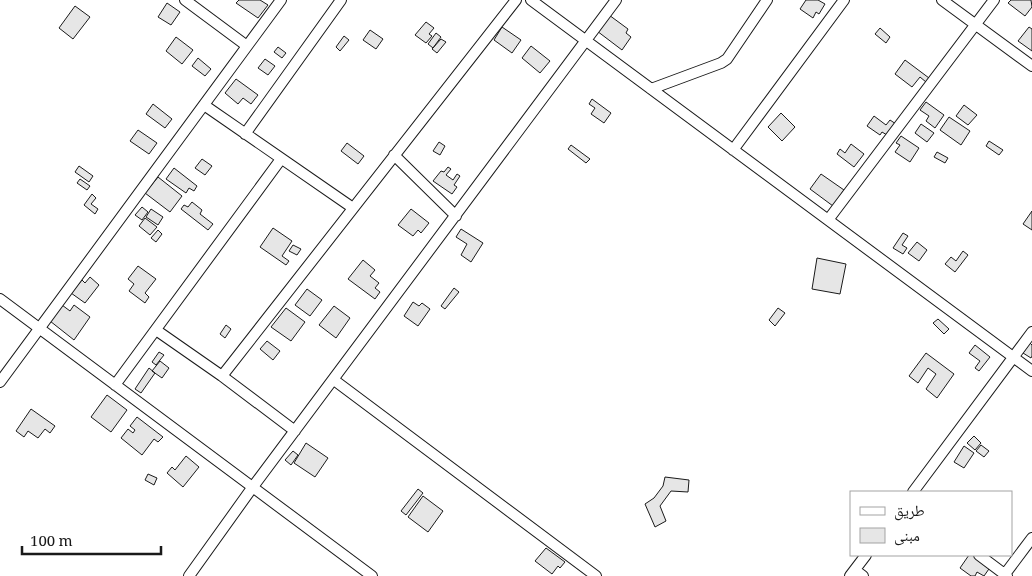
<svg xmlns="http://www.w3.org/2000/svg" width="1032" height="576" font-family="Georgia,'Noto Naskh Arabic',serif">
  <style>
    .building { fill: #e6e6e6; stroke: #1a1a1a }
    .lines { fill: none; stroke-linecap: round; stroke-linejoin: round }
    .minor-casing { stroke: #1a1a1a; stroke-width: 12 }
    .minor { stroke: #fff; stroke-width: 10 }
  </style>
  <rect width="100%" height="100%" fill="#fff"/>
  <!-- building -->
  <path class="building" d="M 239,0 L 260,0 L 268,5 L 258,18 L 236,3 Z
    M 806,0 L 818,0 L 825,4 L 819,14 L 816,12 L 813,18 L 800,9 Z
    M 1011,0 L 1031,0 L 1032,7 L 1025,16 L 1008,3 Z
    M 167,3 L 180,12 L 171,25 L 158,17 Z
    M 75,6 L 90,17 L 73,39 L 59,28 Z
    M 609,15 L 628,29 L 626,33 L 631,37 L 622,50 L 597,31 Z
    M 426,22 L 434,28 L 429,34 L 432,36 L 426,43 L 415,35 Z
    M 502,27 L 521,40 L 512,53 L 494,40 Z
    M 1029,27 L 1032,29 L 1032,51 L 1018,41 Z
    M 880,28 L 890,37 L 886,43 L 875,34 Z
    M 370,30 L 383,39 L 376,49 L 363,40 Z
    M 436,33 L 441,37 L 433,48 L 428,44 Z
    M 344,36 L 349,40 L 340,51 L 336,47 Z
    M 176,37 L 193,50 L 182,64 L 166,51 Z
    M 441,39 L 446,42 L 437,53 L 432,49 Z
    M 531,46 L 550,61 L 540,73 L 522,58 Z
    M 278,47 L 286,53 L 282,58 L 274,52 Z
    M 198,58 L 211,69 L 205,76 L 192,66 Z
    M 265,59 L 275,66 L 268,75 L 258,68 Z
    M 905,60 L 929,78 L 926,82 L 920,77 L 912,87 L 895,74 Z
    M 236,79 L 258,95 L 251,104 L 243,98 L 238,104 L 225,93 Z
    M 592,99 L 611,113 L 604,123 L 591,114 L 595,108 L 589,104 Z
    M 926,102 L 944,115 L 935,128 L 926,121 L 929,116 L 920,110 Z
    M 153,104 L 172,119 L 165,128 L 146,114 Z
    M 964,105 L 977,115 L 968,125 L 956,116 Z
    M 781,113 L 795,127 L 782,141 L 768,127 Z
    M 874,116 L 886,125 L 890,120 L 896,124 L 887,135 L 882,132 L 880,135 L 867,126 Z
    M 949,117 L 970,131 L 961,145 L 940,130 Z
    M 921,124 L 934,133 L 927,142 L 915,133 Z
    M 138,130 L 157,143 L 149,154 L 130,141 Z
    M 901,136 L 919,148 L 910,162 L 895,152 L 900,145 L 896,143 Z
    M 989,141 L 1003,150 L 999,155 L 986,146 Z
    M 439,142 L 445,146 L 440,155 L 433,151 Z
    M 347,143 L 364,156 L 358,164 L 341,151 Z
    M 851,144 L 864,154 L 854,167 L 837,154 L 840,149 L 845,153 Z
    M 571,145 L 590,159 L 586,163 L 568,149 Z
    M 937,152 L 948,158 L 945,163 L 934,157 Z
    M 202,159 L 212,166 L 205,175 L 195,168 Z
    M 79,166 L 93,176 L 89,182 L 75,172 Z
    M 448,167 L 451,169 L 446,175 L 453,180 L 457,174 L 460,176 L 454,185 L 457,187 L 452,194 L 433,181 L 441,171 L 444,172 Z
    M 174,168 L 197,186 L 194,191 L 189,188 L 186,193 L 166,179 Z
    M 821,174 L 844,190 L 833,206 L 810,189 Z
    M 158,177 L 182,196 L 170,212 L 145,193 Z
    M 80,179 L 90,186 L 87,190 L 77,183 Z
    M 92,194 L 96,198 L 91,204 L 98,209 L 95,214 L 84,205 Z
    M 192,202 L 202,210 L 200,214 L 213,224 L 208,230 L 181,209 L 184,205 L 188,207 Z
    M 142,207 L 148,212 L 142,220 L 135,215 Z
    M 151,209 L 163,217 L 158,225 L 146,217 Z
    M 411,209 L 429,223 L 421,233 L 418,230 L 413,236 L 398,225 Z
    M 1032,211 L 1032,230 L 1023,224 Z
    M 145,218 L 157,227 L 150,235 L 139,226 Z
    M 273,228 L 292,241 L 282,256 L 289,261 L 286,265 L 260,247 Z
    M 461,229 L 483,243 L 471,262 L 461,255 L 467,244 L 456,237 Z
    M 158,230 L 162,234 L 156,242 L 151,238 Z
    M 903,233 L 908,236 L 902,245 L 907,248 L 903,254 L 893,248 Z
    M 917,242 L 927,250 L 919,261 L 908,253 Z
    M 293,245 L 301,249 L 297,255 L 289,251 Z
    M 963,251 L 968,255 L 955,272 L 945,264 L 951,257 L 956,261 Z
    M 817,258 L 846,264 L 840,294 L 812,289 Z
    M 363,260 L 375,270 L 370,276 L 379,283 L 375,288 L 380,292 L 375,299 L 348,279 Z
    M 138,266 L 156,279 L 145,293 L 149,297 L 145,303 L 129,291 L 134,284 L 128,279 Z
    M 90,277 L 99,285 L 85,303 L 71,293 L 82,280 L 85,283 Z
    M 454,288 L 459,292 L 445,309 L 441,306 Z
    M 307,289 L 322,300 L 310,316 L 295,305 Z
    M 413,302 L 419,306 L 422,303 L 430,309 L 418,326 L 404,316 Z
    M 62,305 L 70,311 L 74,305 L 90,317 L 74,340 L 50,321 Z
    M 334,306 L 350,318 L 336,338 L 319,325 Z
    M 286,308 L 305,322 L 291,341 L 271,327 Z
    M 778,308 L 785,313 L 775,326 L 769,320 Z
    M 938,319 L 949,329 L 944,334 L 933,323 Z
    M 226,325 L 231,329 L 225,338 L 220,334 Z
    M 267,341 L 280,351 L 273,360 L 260,349 Z
    M 1030,343 L 1032,345 L 1032,356 L 1031,358 L 1023,353 Z
    M 975,345 L 990,357 L 979,371 L 975,368 L 980,361 L 969,353 Z
    M 159,352 L 164,355 L 156,365 L 152,362 Z
    M 926,353 L 954,374 L 937,398 L 926,389 L 936,374 L 928,368 L 918,383 L 909,376 Z
    M 160,361 L 169,368 L 162,378 L 152,371 Z
    M 149,368 L 155,373 L 141,393 L 135,389 Z
    M 107,395 L 127,410 L 111,432 L 91,417 Z
    M 31,409 L 55,426 L 50,433 L 45,429 L 38,438 L 28,431 L 24,437 L 16,431 Z
    M 137,417 L 163,437 L 158,442 L 154,439 L 142,455 L 121,438 L 128,429 L 133,433 L 135,430 L 130,426 Z
    M 974,436 L 981,443 L 975,450 L 967,443 Z
    M 306,443 L 328,458 L 315,477 L 294,463 Z
    M 981,445 L 989,451 L 984,457 L 976,451 Z
    M 964,446 L 974,453 L 964,468 L 954,462 Z
    M 293,451 L 298,455 L 291,465 L 285,460 Z
    M 186,456 L 199,467 L 183,487 L 167,473 L 172,467 L 175,470 Z
    M 148,474 L 157,478 L 154,485 L 145,480 Z
    M 665,477 L 689,480 L 688,492 L 671,491 L 660,506 L 666,521 L 655,527 L 645,504 L 654,498 L 663,486 Z
    M 418,489 L 423,493 L 406,515 L 401,511 Z
    M 423,496 L 443,511 L 428,532 L 408,517 Z
    M 546,548 L 565,562 L 560,568 L 558,566 L 552,574 L 535,561 Z
    M 969,555 L 975,555 L 991,566 L 984,576 L 977,572 L 975,576 L 971,576 L 960,568 Z"/>
  <g class="lines">
    <defs>
      <path id="minor" d="M 185,0 L 247,46
        M 531,0 L 1032,371
        M 942,0 L 1032,66
        M 651,89 L 721,63 L 727,59 L 767,0
        M 204,105 L 353,208
        M 245,134 L 341,0
        M 733,150 L 844,0
        M 394,155 L 456,216
        M 828,220 L 994,0
        M 0,299 L 372,576
        M 156,330 L 222,376 L 295,431
        M 222,376 L 516,0
        M 334,380 L 596,576
        M 0,382 L 281,0
        M 115,385 L 281,159
        M 913,492 L 1032,332
        M 979,555 L 1007,576
        M 855,570 L 863,576
        M 1005,574 L 1032,538
        M 189,576 L 252,488 L 616,0
        M 850,576 L 866,555"/>
    </defs>
    <!-- minor casing -->
    <use href="#minor" class="minor-casing"/>
    <!-- minor -->
    <use href="#minor" class="minor"/>
  </g>
  <!-- legend -->
  <rect x="850" y="491" width="162" height="65" fill="#ffffff" stroke="#a3a3a3"/>
  <rect x="860" y="507" width="25" height="8" fill="#ffffff" stroke="#a3a3a3"/>
  <text x="894" y="516" font-size="15" fill="#1a1a1a">طريق</text>
  <rect x="860" y="528" width="25" height="15" fill="#e6e6e6" stroke="#a3a3a3"/>
  <text x="894" y="541" font-size="15" fill="#1a1a1a">مبنى</text>
  <!-- scale -->
  <path d="M22 546v8h139v-8" fill="none" stroke="#1a1a1a" stroke-width="2.5"/>
  <text x="30" y="546" font-size="15" fill="#1a1a1a" stroke="#ffffff" stroke-width="4" paint-order="stroke">100 m</text>
</svg>
